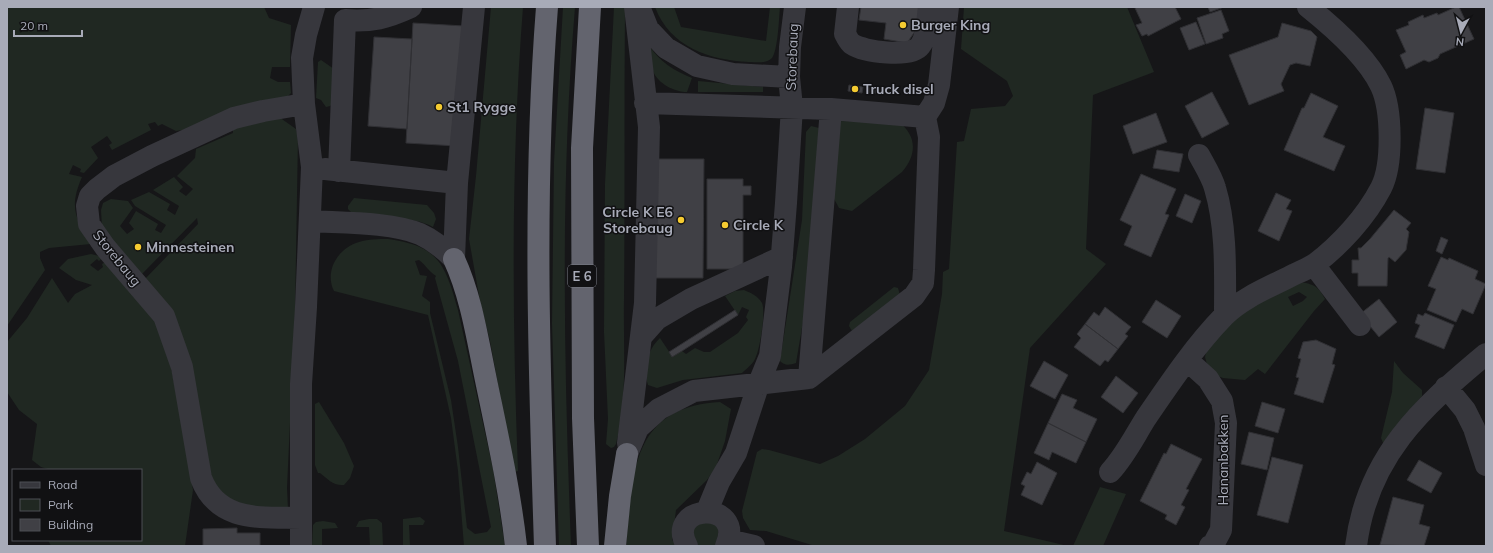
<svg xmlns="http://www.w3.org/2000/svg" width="1493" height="553" font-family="Mulish,sans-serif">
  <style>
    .green { fill: #202822; fill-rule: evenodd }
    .building { fill: #404045; stroke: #303034 }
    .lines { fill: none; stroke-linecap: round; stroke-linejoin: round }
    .minor { stroke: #37373d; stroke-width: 22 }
    .highway { stroke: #63646e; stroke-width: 22 }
    .poi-dot { fill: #f5cb31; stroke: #111113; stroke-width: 1.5 }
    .labels { text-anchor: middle; stroke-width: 3; stroke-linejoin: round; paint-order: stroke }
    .shield { fill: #111113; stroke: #7b7d86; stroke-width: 1 }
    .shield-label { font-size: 13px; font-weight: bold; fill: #a8abb8 }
    .poi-label { font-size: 14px; font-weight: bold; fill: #a8abb8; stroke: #111113; text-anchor: start }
    .street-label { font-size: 14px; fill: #a8abb8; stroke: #111113 }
  </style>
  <rect width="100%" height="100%" fill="#161618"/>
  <!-- green -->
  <path class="green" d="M 7,7 L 264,7 L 269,18 L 291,25 L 290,67 L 272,67 L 270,78 L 278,82 L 290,82 L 291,93 L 287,97 L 183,130 L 176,131 L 162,124 L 158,126 L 155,122 L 148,124 L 151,130 L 112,150 L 109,145 L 112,143 L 107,136 L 91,147 L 98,158 L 84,173 L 80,172 L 81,169 L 73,165 L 69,174 L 82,177 C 69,207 75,218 91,244 L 49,248 L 40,252 L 40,258 L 45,270 L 7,326 Z
    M 491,7 L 523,7 C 511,161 512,316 518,471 L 514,472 L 490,341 L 480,301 L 469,239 L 476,176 Z
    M 563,7 L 575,7 C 560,187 564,366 571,546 L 559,546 L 552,324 L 554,162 Z
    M 614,7 L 625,7 C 624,104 625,202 624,299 C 623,348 628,396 616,444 L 614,447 L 611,448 L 606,444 L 608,419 L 604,332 L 605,184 Z
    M 655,7 L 674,7 L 681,27 L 766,41 L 770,7 L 780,7 C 779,18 778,50 772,58 C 766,64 756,62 749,62 C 709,60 670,47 655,7 Z
    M 964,7 L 1127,7 L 1154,72 L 1093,95 L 1086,249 L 1106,264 L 1030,348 L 1004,531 L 1068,546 L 815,546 L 766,531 L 750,530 L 743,518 L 742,511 L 757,452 L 762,449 L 769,450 L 820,464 L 838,456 L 865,439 L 905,406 L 929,370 L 942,294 L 943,272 L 949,269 L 957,142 L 964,141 L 971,109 L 1005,106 L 1013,96 L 1007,81 L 961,49 Z
    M 649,45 C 659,62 675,71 692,78 L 687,92 C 675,92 658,84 653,71 C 650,63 650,53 649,45 Z
    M 321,60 L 334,69 L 333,104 L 330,106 L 326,107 L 321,100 L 316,98 L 318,62 Z
    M 698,81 L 763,87 L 763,92 L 698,92 Z
    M 279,117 L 296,129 L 298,137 L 295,313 L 287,488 L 288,509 L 264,513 L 218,495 L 145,279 L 198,224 L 197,218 L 142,274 L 102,228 L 101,210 L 103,203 L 111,199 L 128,201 L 133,208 L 120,226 L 127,234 L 134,229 L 129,223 L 136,211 L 158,224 L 155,230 L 161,233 L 166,225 L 135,206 L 131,200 L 149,192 L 170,204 L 167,210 L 175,215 L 179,206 L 153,190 L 174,177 L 183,187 L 179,191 L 186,196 L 193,189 L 177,176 L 195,158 L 196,149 L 233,133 L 233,128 Z
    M 839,121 L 899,122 C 917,136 917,155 902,172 L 852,211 L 839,208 L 832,195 Z
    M 811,126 L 819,128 L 804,316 L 796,363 C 789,365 785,366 780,361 L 802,220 L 806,132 Z
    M 354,198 L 427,205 L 434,213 L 436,219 L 433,227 C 414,216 377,218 355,216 L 348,209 L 348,206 Z
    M 388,239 C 439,246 445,264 458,310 L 493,469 L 505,546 L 464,546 L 458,471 L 451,418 L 428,315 L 334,291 C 324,271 338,248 359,242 C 369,239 378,239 388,239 ZM 419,260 C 426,265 428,271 436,276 L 435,278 L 458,361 L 491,527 L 487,532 L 475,534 L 467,528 L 458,447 L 451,400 L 430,313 L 430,302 L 422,296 L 427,276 L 420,275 L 415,261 Z
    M 91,254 L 103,257 L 99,261 L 97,259 L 90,265 L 98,271 L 103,267 L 102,264 L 107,261 L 147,303 L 167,347 L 183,427 L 193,490 L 185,546 L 51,546 L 48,540 L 141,540 L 141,470 L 51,470 L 41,467 L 32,460 L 37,424 L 19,410 L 7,392 L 7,342 L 27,318 L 52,278 L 68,303 L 75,294 L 92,285 L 76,280 L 59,268 L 68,259 Z
    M 1300,282 C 1314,284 1319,287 1325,299 L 1314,311 L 1265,374 L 1258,369 L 1245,380 L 1223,378 L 1213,374 L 1208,368 L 1205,357 L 1207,348 L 1242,311 ZM 1299,292 L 1307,297 L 1303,301 L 1293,306 L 1288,297 Z
    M 894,287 L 898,288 L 900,295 L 852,331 L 849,326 L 850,322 Z
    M 744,290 C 751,293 758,296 762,303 C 766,312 760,350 755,359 C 752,365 746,369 742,373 L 683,380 L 657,388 L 648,385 C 642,368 648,349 660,338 L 672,356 L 682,351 L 686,354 L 695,348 L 704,352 L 710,352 L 738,333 L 748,320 L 746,317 L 749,310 L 742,307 L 738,315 L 725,296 L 735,291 Z
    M 1394,361 L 1403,373 L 1422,390 L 1422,396 L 1403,418 L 1384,445 L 1381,438 L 1392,392 Z
    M 319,402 L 344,443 L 354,466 L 350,478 L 344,485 C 333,486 328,479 320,473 L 318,473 L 315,465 L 315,404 Z
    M 720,402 L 731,409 L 725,441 L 716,467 L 707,480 L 676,510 L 672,540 L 678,546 L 626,546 C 633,475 630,407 720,402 Z
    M 1100,487 L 1126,494 L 1103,546 L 1073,546 Z
    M 420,517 L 425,521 L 423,525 L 409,525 L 410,546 L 403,546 L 403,519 Z
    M 369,519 L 377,519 L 382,523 L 383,546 L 370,546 L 369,527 L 356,527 L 359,521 Z
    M 323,521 L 335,523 L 338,528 L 322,529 L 322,546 L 312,546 L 313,525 L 316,522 Z
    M 719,522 L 717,546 L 693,546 L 689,524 Z"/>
  <!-- building -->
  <path class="building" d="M 861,7 L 923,7 L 918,27 L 907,43 L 884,39 L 886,23 L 859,20 Z
    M 1137,7 L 1175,7 L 1181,19 L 1148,36 L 1147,34 L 1142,36 L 1136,25 L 1142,23 L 1135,8 Z
    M 1208,7 L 1224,7 L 1210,12 Z
    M 1456,7 L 1459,7 L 1474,39 L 1440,54 L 1438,58 L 1429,62 L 1424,60 L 1406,69 L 1400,55 L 1406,52 L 1396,30 L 1409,25 L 1408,22 L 1423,15 L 1424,18 L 1437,13 L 1438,15 Z
    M 1221,10 L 1229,31 L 1222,34 L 1223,38 L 1206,44 L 1197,18 Z
    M 1196,22 L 1205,44 L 1189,50 L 1180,28 Z
    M 413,23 L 464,26 L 457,146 L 406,143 Z
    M 1282,23 L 1311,31 L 1317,37 L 1310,66 L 1296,63 L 1290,65 L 1281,84 L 1284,91 L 1249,105 L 1229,55 L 1278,37 Z
    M 374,37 L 412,39 L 407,129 L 368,126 Z
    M 849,85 L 863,87 L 862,93 L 848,91 Z
    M 868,88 L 878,88 L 878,93 L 868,93 Z
    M 1212,92 L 1229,124 L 1202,138 L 1185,106 Z
    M 1311,93 L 1338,106 L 1323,137 L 1345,146 L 1334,171 L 1284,150 L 1302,108 L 1304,108 Z
    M 1425,108 L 1454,113 L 1445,173 L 1416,169 Z
    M 1156,113 L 1167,142 L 1133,154 L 1123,126 Z
    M 1157,150 L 1183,154 L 1179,172 L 1153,168 Z
    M 652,159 L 704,159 L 703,278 L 652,278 Z
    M 1141,174 L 1176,189 L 1165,214 L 1169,215 L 1151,257 L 1124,245 L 1132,226 L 1120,220 Z
    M 707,179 L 743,179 L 743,186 L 751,186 L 751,195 L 743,195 L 743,269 L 707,269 Z
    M 1276,193 L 1291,200 L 1286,209 L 1292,211 L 1279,241 L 1258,231 Z
    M 1185,194 L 1201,201 L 1192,223 L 1176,216 Z
    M 1394,210 L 1411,223 L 1406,229 L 1409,232 L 1406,250 L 1395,262 L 1389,257 L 1388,258 L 1387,286 L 1358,286 L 1358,273 L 1352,273 L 1352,260 L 1359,260 L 1358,248 L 1361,248 L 1370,239 Z
    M 1441,237 L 1448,240 L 1442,254 L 1436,251 Z
    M 1441,257 L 1448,260 L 1449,258 L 1478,271 L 1475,279 L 1486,284 L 1473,314 L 1462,309 L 1456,322 L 1427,310 L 1436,289 L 1428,286 Z
    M 1379,299 L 1397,322 L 1379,337 L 1360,314 Z
    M 1156,300 L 1181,316 L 1167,338 L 1142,322 Z
    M 1105,307 L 1131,327 L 1125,334 L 1128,336 L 1118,349 L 1085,324 L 1094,312 L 1099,316 Z
    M 735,310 L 738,315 L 682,351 L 672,357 L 669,352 Z
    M 1425,313 L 1454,325 L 1444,349 L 1415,337 L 1420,325 L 1415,323 L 1418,314 L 1423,316 Z
    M 1085,324 L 1118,349 L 1108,362 L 1105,360 L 1100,366 L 1074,347 L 1081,338 L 1077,334 Z
    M 1316,340 L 1336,349 L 1332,364 L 1335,365 L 1323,403 L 1294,394 L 1299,378 L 1296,377 L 1301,359 L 1298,358 L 1303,342 Z
    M 1044,361 L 1068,375 L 1055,399 L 1030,386 Z
    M 1116,376 L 1138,393 L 1123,413 L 1101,397 Z
    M 1062,394 L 1077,400 L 1073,408 L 1097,419 L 1086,442 L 1048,423 Z
    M 1262,402 L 1285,409 L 1278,433 L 1255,426 Z
    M 1048,423 L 1086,442 L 1076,463 L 1052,452 L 1049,460 L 1034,453 Z
    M 1249,432 L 1274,438 L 1267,470 L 1241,464 Z
    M 1171,444 L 1202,459 L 1186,489 L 1189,490 L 1181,505 L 1185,507 L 1176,525 L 1165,519 L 1167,515 L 1140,501 L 1164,453 L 1166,454 Z
    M 1272,457 L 1303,465 L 1288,523 L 1257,515 Z
    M 1419,460 L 1442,473 L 1431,493 L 1407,480 Z
    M 1037,462 L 1057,473 L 1042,505 L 1021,495 L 1025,486 L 1021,484 L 1027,472 L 1031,474 Z
    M 1393,497 L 1424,505 L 1419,524 L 1430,527 L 1424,546 L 1380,545 Z
    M 237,528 L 237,533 L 260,533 L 260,546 L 203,546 L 203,529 Z"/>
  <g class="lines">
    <!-- minor -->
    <path class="minor" d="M 848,7 L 845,34 C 847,37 849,42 852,44 C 864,52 911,58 920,46 C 928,36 927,19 929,7
      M 640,9 L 648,29 L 666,48 L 697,66 L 733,74 L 789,77
      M 925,117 L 934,103 L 939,85 L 948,7
      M 1199,155 C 1205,166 1212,177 1215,188 C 1227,228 1225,274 1225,315
      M 325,169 L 457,183
      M 339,171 L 345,20 C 372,22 387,18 411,7
      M 310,221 C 341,223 391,222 420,234 C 433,240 444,249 454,259
      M 454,259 L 457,183 L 474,7
      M 1314,265 L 1360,325
      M 641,337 L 657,319 L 691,299 L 782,257
      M 1187,360 L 1208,379 L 1222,401 L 1226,423 L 1221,530 L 1213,545 L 1210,546
      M 809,378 L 831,109
      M 1446,387 L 1465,410 L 1474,428 L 1486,465
      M 628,443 L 645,303 L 649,127 L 635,7
      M 627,454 L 638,428 L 659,409 L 694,391 L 809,378 L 914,296 L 923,283 L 924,270 L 929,137 L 925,117 L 831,109 L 645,103
      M 1110,472 C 1125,456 1134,437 1146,418 C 1170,383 1194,347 1224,316 C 1243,297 1272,286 1295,274 C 1302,271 1309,268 1315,264 C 1340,245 1366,217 1381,188 C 1393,165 1392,109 1381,86 C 1367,57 1333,27 1308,7
      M 707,511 L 719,482 L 736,453 L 759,383 L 770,356 L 781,267 L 786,203 L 792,107 L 789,77 L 790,47 L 795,7
      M 301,518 C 261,517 218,523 201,478 L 182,367 L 164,316 L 105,247 L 89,224 L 87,206 L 90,196 L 97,189 L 114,176 L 152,156 L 234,118 L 263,111 L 304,104 L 302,58 L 306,35 L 314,7
      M 728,540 L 754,546
      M 301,546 L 301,384 L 306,307 L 312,167 L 304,104
      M 687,546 C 664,504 746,499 726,546
      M 1356,546 C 1367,457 1421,408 1486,354"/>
    <!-- highway -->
    <path class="highway" d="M 454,259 C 472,298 478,343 487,385 C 498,438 510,492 516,546
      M 545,546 C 539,366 533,187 547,7
      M 588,546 L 583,418 L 582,148 L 590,7
      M 615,546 L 620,496 L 627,454"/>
  </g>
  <!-- markers -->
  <g class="poi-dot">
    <circle cx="903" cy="25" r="4"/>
    <circle cx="855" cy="89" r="4"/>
    <circle cx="439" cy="107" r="4"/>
    <circle cx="681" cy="220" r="4"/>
    <circle cx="725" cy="225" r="4"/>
    <circle cx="138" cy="247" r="4"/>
  </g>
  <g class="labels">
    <!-- shield labels -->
    <rect class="shield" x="568" y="265" width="28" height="22" rx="3"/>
    <g class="shield-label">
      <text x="582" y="281">E 6</text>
    </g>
    <!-- poi labels -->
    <g class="poi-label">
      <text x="911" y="30">Burger King</text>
      <text x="863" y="94">Truck disel</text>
      <text x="447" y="112">St1 Rygge</text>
      <text x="673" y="217" text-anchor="end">Circle K E6<tspan x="673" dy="16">Storebaug</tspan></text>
      <text x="733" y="230">Circle K</text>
      <text x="146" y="252">Minnesteinen</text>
    </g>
    <!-- street labels -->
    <g class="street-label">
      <text transform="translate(792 57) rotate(-88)" y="5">Storebaug</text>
      <text transform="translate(117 258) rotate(51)" y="5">Storebaug</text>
      <text transform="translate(1223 460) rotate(-90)" y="5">Hananbakken</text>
    </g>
  </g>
  <!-- border -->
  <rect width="1493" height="553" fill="none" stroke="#a8abb8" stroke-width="16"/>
  <!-- legend -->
  <rect x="12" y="469" width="130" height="72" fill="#111113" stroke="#4d4f55"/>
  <rect x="20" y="482" width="20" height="6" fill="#37373d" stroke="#4d4f55"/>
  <text x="48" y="489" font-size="12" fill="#a8abb8">Road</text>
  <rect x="20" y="499" width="20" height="12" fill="#202822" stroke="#4d4f55"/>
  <text x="48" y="509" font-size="12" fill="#a8abb8">Park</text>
  <rect x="20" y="519" width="20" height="12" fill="#404045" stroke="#4d4f55"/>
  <text x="48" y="529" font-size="12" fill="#a8abb8">Building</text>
  <!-- north arrow -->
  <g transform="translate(1461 32) rotate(187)" stroke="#111113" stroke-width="3" paint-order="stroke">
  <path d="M0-3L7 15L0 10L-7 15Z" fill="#a8abb8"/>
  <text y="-6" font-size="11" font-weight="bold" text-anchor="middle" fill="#a8abb8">N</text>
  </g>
  <!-- scale -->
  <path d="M14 30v6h68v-6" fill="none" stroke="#a8abb8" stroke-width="2"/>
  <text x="20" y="30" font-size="12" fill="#a8abb8" stroke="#111113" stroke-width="3" paint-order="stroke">20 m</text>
</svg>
